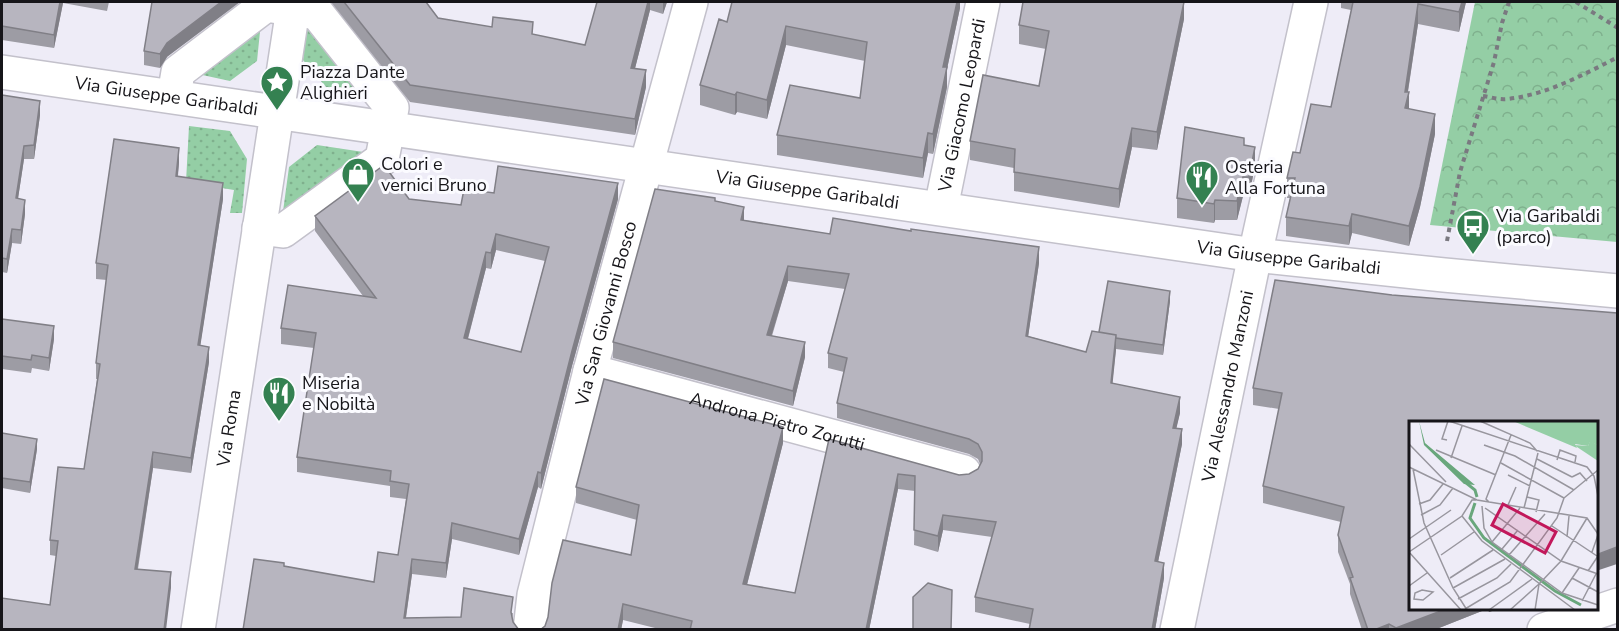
<svg xmlns="http://www.w3.org/2000/svg" width="1619" height="631" font-family="'Nunito Sans',sans-serif">
  <style>
    .grass { fill: url(#grass-dots) }
    .park { fill: url(#park-crowns) }
    .lines { fill: none; stroke-linecap: round; stroke-linejoin: round }
    .minor-casing { stroke: #c3c1cb; stroke-width: 36 }
    .major-casing { stroke: #c3c1cb; stroke-width: 36 }
    .path { stroke: #7a7980; stroke-width: 4; stroke-dasharray: 4.5 4.5; stroke-linecap: butt }
    .minor { stroke: #fff; stroke-width: 33 }
    .major { stroke: #fff; stroke-width: 33 }
    .wall { fill: #9d9ca4; fill-rule: evenodd }
    .shaded-wall { fill: #807f86 }
    .building { fill: #b7b5bf; stroke: #807f86; stroke-width: 1.5; fill-rule: evenodd }
    .labels { text-anchor: middle; stroke-width: 6; stroke-linejoin: round; paint-order: stroke }
    .poi-label { font-size: 18px; fill: #161519; stroke: #fbfbff; text-anchor: start }
    .street-label { font-size: 18px; fill: #161519; stroke: #fbfbff }
    .inset-river { fill: none; stroke: #69a77c; stroke-width: 3 }
    .inset-road { fill: none; stroke: #98969e; stroke-width: 1.5 }
    .view { fill: #c2185b; fill-opacity: 0.15; stroke: #c2185b; stroke-width: 3 }
    .inset-edge { fill: none; stroke: #161519; stroke-width: 3 }
  </style>
  <defs>
    <pattern id="grass-dots" width="8" height="8" patternUnits="userSpaceOnUse" patternTransform="scale(1.5)"><rect width="8" height="8" fill="#94cea5"/><path d="M2 2h.1M6 6h.1" fill="none" stroke="#7fb08d" stroke-width="1.8" stroke-linecap="round"/></pattern>
    <pattern id="park-crowns" width="20" height="18" patternUnits="userSpaceOnUse" patternTransform="scale(1.5)"><rect width="20" height="18" fill="#94cea5"/><path d="M2 6a3 3 0 1 1 6 0M12 15a3 3 0 1 1 6 0" fill="none" stroke="#7fb08d"/></pattern>
  </defs>
  <rect width="100%" height="100%" fill="#eeecf7"/>
  <!-- grass -->
  <path class="grass" d="M 262,12 L 257,61 L 230,81 L 184,71 Z
    M 307,16 L 372,95 L 332,94 L 303,60 Z
    M 189,126 L 230,131 L 247,159 L 242,213 L 230,213 L 234,190 L 186,182 Z
    M 317,145 L 370,153 L 282,219 L 289,167 Z"/>
  <!-- park -->
  <path class="park" d="M 1475,2 L 1617,2 L 1617,242 L 1430,225 Z"/>
  <g class="lines">
    <defs>
      <g id="minor">
        <path id="s1" d="M 2,72 L 1255,255 L 1444,275 L 1618,291"/>
        <path d="M 174,96 L 178,72 L 266,5 L 317,13 L 392,108 L 382,159 L 283,231 L 259,228"/>
        <path id="s2" d="M 941,208 L 983,2"/>
        <path id="s3" d="M 590,371 L 964,472"/>
        <path id="s4" d="M 198,630 L 294,2"/>
        <path id="s5" d="M 530,630 L 534,595 L 590,371 L 691,2"/>
        <path id="s6" d="M 1177,630 L 1255,255 L 1311,2"/>
      </g>
      <path id="major" d="M 1544,630 L 1618,605"/>
    </defs>
    <!-- minor casing -->
    <use href="#minor" class="minor-casing"/>
    <!-- major casing -->
    <use href="#major" class="major-casing"/>
    <!-- path -->
    <path class="path" d="M 1576,2 L 1618,28
      M 1483,96 C 1491,97 1499,100 1507,99 C 1546,95 1583,75 1618,57
      M 1447,241 L 1460,172 L 1494,62 L 1502,23 L 1509,2"/>
    <!-- minor -->
    <use href="#minor" class="minor"/>
    <!-- major -->
    <use href="#major" class="major"/>
  </g>
  <!-- wall -->
  <path class="wall" d="M 2,2 L 109,2 L 107,11 L 63,3 L 54,48 L 2,40 Z
    M 152,2 L 167,57 L 160,68 L 144,65 L 144,51 Z
    M 331,2 L 426,2 L 438,18 L 533,35 L 585,45 L 597,2 L 667,2 L 663,14 L 650,10 L 635,68 L 646,87 L 635,135 L 410,102 Z
    M 960,2 L 960,8 L 947,69 L 947,87 L 933,154 L 928,153 L 923,178 L 777,155 L 777,135 L 860,98 L 865,61 L 786,45 L 767,119 L 737,112 L 735,115 L 700,105 L 700,85 L 727,22 Z
    M 1341,2 L 1466,2 L 1459,32 L 1418,24 L 1408,92 L 1409,109 L 1435,134 L 1420,207 L 1409,246 L 1352,233 L 1349,245 L 1286,236 L 1286,217 L 1290,198 L 1287,198 L 1287,178 L 1300,153 L 1331,107 L 1351,10 L 1341,8 Z
    M 1184,19 L 1157,150 L 1132,147 L 1119,208 L 1014,191 L 1014,168 L 970,160 L 970,141 L 1039,86 L 1046,49 L 1019,44 L 1019,25 Z
    M 2,95 L 40,115 L 34,159 L 24,159 L 18,198 L 25,214 L 21,244 L 12,243 L 7,273 L 2,272 Z
    M 1244,145 L 1255,166 L 1249,196 L 1243,196 L 1237,220 L 1215,220 L 1214,223 L 1177,218 L 1177,198 Z
    M 179,163 L 178,176 L 223,199 L 200,346 L 209,362 L 191,473 L 153,468 L 138,569 L 171,588 L 50,605 L 56,556 L 50,555 L 50,540 L 84,469 L 97,379 L 96,379 L 96,363 L 107,280 L 96,279 L 96,263 Z
    M 494,193 L 618,199 L 572,366 L 541,489 L 538,487 L 519,555 L 452,539 L 446,578 L 412,574 L 406,618 L 461,617 L 513,613 L 512,619 L 243,630 L 284,566 L 374,582 L 398,555 L 406,499 L 390,497 L 390,486 L 297,472 L 297,457 L 314,348 L 281,344 L 281,328 L 363,296 L 315,231 L 315,216 L 409,199 L 461,205 ZM 496,250 L 545,261 L 521,352 L 468,339 L 486,268 L 491,269 Z
    M 715,201 L 744,220 L 830,234 L 1039,263 L 1028,336 L 1086,352 L 1099,332 L 1170,301 L 1163,355 L 1116,349 L 1112,384 L 1180,413 L 1176,428 L 1182,444 L 1158,562 L 1164,578 L 1155,630 L 1029,630 L 1030,624 L 975,612 L 975,597 L 992,537 L 943,530 L 938,552 L 914,545 L 915,491 L 898,489 L 869,630 L 663,630 L 623,620 L 621,630 L 540,630 L 631,555 L 637,520 L 576,503 L 576,487 L 783,443 L 747,585 L 795,593 L 829,439 L 959,475 L 969,474 L 978,469 L 980,464 L 978,459 L 969,454 L 837,418 L 837,403 L 844,372 L 828,368 L 828,353 L 845,289 L 788,281 L 772,336 L 805,357 L 793,406 L 613,358 L 613,342 Z
    M 1275,280 L 1410,609 L 1498,609 L 1489,612 L 1487,609 L 1434,630 L 1362,630 L 1350,594 L 1350,584 L 1338,552 L 1338,535 L 1341,522 L 1263,503 L 1263,486 L 1279,409 L 1253,405 L 1253,388 Z
    M 2,319 L 54,339 L 49,371 L 32,368 L 31,373 L 2,369 Z
    M 2,433 L 37,449 L 30,493 L 2,488 Z"/>
  <!-- shaded-wall -->
  <path class="shaded-wall" d="M 60,2 L 63,2 L 63,3 L 54,48 L 54,35 Z
    M 221,2 L 240,2 L 167,57 L 160,68 L 160,54 L 167,43 Z
    M 648,2 L 650,2 L 650,10 L 631,84 L 631,68 Z
    M 663,2 L 667,2 L 663,14 Z
    M 957,2 L 960,2 L 960,8 L 947,69 L 947,87 L 933,154 L 933,134 L 943,67 Z
    M 1184,2 L 1184,19 L 1157,150 L 1157,132 Z
    M 1462,2 L 1466,2 L 1459,32 L 1459,12 Z
    M 1418,4 L 1418,24 L 1406,103 L 1409,92 L 1409,112 L 1405,128 L 1405,92 Z
    M 786,26 L 786,45 L 767,119 L 767,100 Z
    M 646,70 L 646,87 L 635,135 L 635,119 Z
    M 737,92 L 737,112 L 735,115 L 735,95 Z
    M 40,101 L 40,115 L 34,159 L 34,145 Z
    M 1435,114 L 1435,134 L 1420,207 L 1409,246 L 1409,226 Z
    M 1132,128 L 1132,147 L 1119,208 L 1119,189 Z
    M 928,133 L 928,153 L 923,178 L 923,158 Z
    M 24,146 L 24,159 L 16,212 L 16,198 Z
    M 1255,147 L 1255,166 L 1249,196 L 1249,177 Z
    M 179,148 L 179,163 L 176,191 L 176,176 Z
    M 1243,177 L 1243,196 L 1237,220 L 1237,201 Z
    M 223,183 L 223,199 L 198,361 L 198,345 Z
    M 618,183 L 618,199 L 572,366 L 541,489 L 541,473 L 572,351 Z
    M 25,200 L 25,214 L 21,244 L 21,230 Z
    M 1215,200 L 1215,220 L 1214,223 L 1214,204 Z
    M 744,207 L 744,223 L 741,220 Z
    M 1352,214 L 1352,233 L 1349,245 L 1349,226 Z
    M 12,229 L 12,243 L 7,273 L 7,259 Z
    M 496,234 L 496,250 L 491,269 L 491,253 Z
    M 1039,247 L 1039,263 L 1026,351 L 1026,336 Z
    M 486,252 L 486,268 L 464,353 L 464,338 Z
    M 788,266 L 788,281 L 767,350 L 767,335 Z
    M 1170,291 L 1170,301 L 1163,355 L 1163,345 Z
    M 54,326 L 54,339 L 49,371 L 49,358 Z
    M 1116,335 L 1116,350 L 1111,399 L 1111,383 Z
    M 805,342 L 805,357 L 793,406 L 793,391 Z
    M 209,347 L 209,362 L 191,473 L 191,458 Z
    M 1180,397 L 1180,413 L 1173,443 L 1173,428 Z
    M 783,427 L 783,443 L 743,600 L 743,584 Z
    M 1182,429 L 1182,444 L 1155,577 L 1155,561 Z
    M 37,439 L 37,449 L 30,493 L 30,482 Z
    M 153,452 L 153,468 L 135,584 L 135,569 Z
    M 538,472 L 538,487 L 519,555 L 519,539 Z
    M 898,474 L 898,489 L 869,630 L 866,630 Z
    M 943,515 L 943,530 L 938,552 L 938,536 Z
    M 452,523 L 452,539 L 446,578 L 446,563 Z
    M 1617,547 L 1617,564 L 1596,571 L 1596,555 Z
    M 412,559 L 412,574 L 404,630 L 404,618 Z
    M 1164,563 L 1164,578 L 1155,630 L 1152,630 Z
    M 171,572 L 171,588 L 166,630 L 164,630 Z
    M 623,604 L 623,620 L 621,630 L 618,630 Z
    M 1446,609 L 1487,609 L 1434,630 L 1396,630 L 1396,628 Z
    M 1489,609 L 1498,609 L 1489,612 Z
    M 1389,624 L 1389,630 L 1374,630 Z"/>
  <!-- building -->
  <path class="building" d="M 2,2 L 60,2 L 54,35 L 2,26 Z
    M 152,2 L 221,2 L 167,43 L 160,54 L 144,51 Z
    M 344,2 L 426,2 L 438,18 L 492,27 L 493,17 L 533,22 L 532,34 L 585,45 L 597,2 L 648,2 L 631,68 L 646,70 L 635,119 L 410,85 Z
    M 732,2 L 957,2 L 943,67 L 947,67 L 933,134 L 928,133 L 923,158 L 777,135 L 790,85 L 860,98 L 867,42 L 786,26 L 767,100 L 737,92 L 735,95 L 700,85 L 719,19 L 727,22 Z
    M 1023,2 L 1184,2 L 1157,132 L 1132,128 L 1119,189 L 1014,172 L 1015,149 L 970,141 L 983,75 L 1039,86 L 1049,31 L 1019,25 Z
    M 1353,2 L 1462,2 L 1459,12 L 1418,4 L 1405,92 L 1409,92 L 1405,108 L 1435,114 L 1420,187 L 1409,226 L 1352,214 L 1349,226 L 1286,217 L 1295,178 L 1287,178 L 1293,152 L 1300,153 L 1311,104 L 1331,107 Z
    M 2,95 L 40,101 L 34,145 L 24,146 L 16,198 L 25,200 L 21,230 L 12,229 L 7,259 L 2,258 Z
    M 1185,127 L 1244,138 L 1244,145 L 1255,147 L 1249,177 L 1243,177 L 1237,201 L 1215,200 L 1214,204 L 1177,198 Z
    M 114,139 L 179,148 L 176,176 L 223,183 L 198,345 L 209,347 L 191,458 L 153,452 L 135,569 L 171,572 L 164,630 L 2,630 L 2,598 L 50,605 L 58,541 L 50,540 L 58,467 L 84,469 L 100,364 L 96,363 L 108,265 L 96,263 Z
    M 384,165 L 409,199 L 461,205 L 464,189 L 494,193 L 498,166 L 618,183 L 572,351 L 541,473 L 538,472 L 519,539 L 452,523 L 446,563 L 412,559 L 404,618 L 461,617 L 464,588 L 513,597 L 511,612 L 513,622 L 519,630 L 243,630 L 254,559 L 284,563 L 284,566 L 374,582 L 378,552 L 398,555 L 409,484 L 390,481 L 391,471 L 297,457 L 316,333 L 281,328 L 288,285 L 376,298 L 315,216 ZM 496,234 L 549,247 L 521,352 L 464,338 L 486,252 L 491,253 Z
    M 655,189 L 715,198 L 715,201 L 744,207 L 741,220 L 830,234 L 833,218 L 911,231 L 911,229 L 1039,247 L 1026,336 L 1086,352 L 1092,331 L 1116,335 L 1111,383 L 1180,397 L 1173,428 L 1182,429 L 1155,561 L 1164,563 L 1152,630 L 1029,630 L 1033,609 L 975,597 L 996,522 L 943,515 L 938,536 L 914,530 L 915,476 L 898,474 L 866,630 L 690,630 L 692,621 L 623,604 L 618,630 L 540,630 L 545,626 L 548,617 L 552,583 L 563,540 L 631,555 L 639,505 L 576,487 L 604,379 L 783,427 L 743,584 L 795,593 L 829,439 L 959,475 L 969,474 L 978,469 L 982,461 L 982,452 L 978,444 L 969,439 L 837,403 L 847,358 L 828,353 L 849,274 L 788,266 L 767,335 L 805,342 L 793,391 L 613,342 Z
    M 1275,280 L 1392,295 L 1617,313 L 1617,547 L 1596,555 L 1596,423 L 1410,423 L 1410,609 L 1446,609 L 1396,628 L 1389,624 L 1374,630 L 1368,630 L 1350,578 L 1353,577 L 1338,535 L 1344,507 L 1263,486 L 1282,393 L 1253,388 Z
    M 1108,281 L 1170,291 L 1163,345 L 1116,338 L 1116,335 L 1099,332 Z
    M 2,319 L 54,326 L 49,358 L 32,355 L 31,360 L 2,356 Z
    M 2,433 L 37,439 L 30,482 L 2,478 Z
    M 928,583 L 952,590 L 951,630 L 913,630 L 913,597 Z"/>
  <!-- icons -->
  <defs>
    <symbol id="sight-pin" viewBox="-11 -11 22 30"><path d="M0 17L-7.5 6A9.5 9.5 0 1 1 7.5 6Z" fill="#348151" stroke="#fbfbff"/><path d="M0-6L1.8-2.2L6-1.7L2.9 1.2L3.7 5.4L0 3.3L-3.7 5.4L-2.9 1.2L-6-1.7L-1.8-2.2Z" fill="#fff"/></symbol>
    <symbol id="shop-pin" viewBox="-11 -11 22 30"><path d="M0 17L-7.5 6A9.5 9.5 0 1 1 7.5 6Z" fill="#348151" stroke="#fbfbff"/><path d="M-5-2.5h2.3a2.7 3.5 0 0 1 5.4 0H5L5.5 6h-11ZM-1.5-2.5h3a1.5 2.3 0 0 0-3 0Z" fill="#fff"/></symbol>
    <symbol id="restaurant-pin" viewBox="-11 -11 22 30"><path d="M0 17L-7.5 6A9.5 9.5 0 1 1 7.5 6Z" fill="#348151" stroke="#fbfbff"/><path d="M-5-6h1v4h1v-4h1v4h1v-4h1v5L-1.5 .5V6h-2V.5L-5-1ZM5-6V6H3V1.5H1.5Q1.5-4 5-6Z" fill="#fff"/></symbol>
    <symbol id="bus-pin" viewBox="-11 -11 22 30"><path d="M0 17L-7.5 6A9.5 9.5 0 1 1 7.5 6Z" fill="#348151" stroke="#fbfbff"/><path d="M-5-6H5V4H4V6H2V4H-2V6H-4V4H-5ZM-3.5-4V0h7V-4ZM-3.5 1.2v1.5H-2V1.2ZM2 1.2v1.5H3.5V1.2Z" fill="#fff"/></symbol>
  </defs>
  <g fill-rule="evenodd">
    <use href="#sight-pin" x="258" y="63" width="38" height="52"/>
    <use href="#shop-pin" x="339" y="155" width="38" height="52"/>
    <use href="#restaurant-pin" x="1183" y="158" width="38" height="52"/>
    <use href="#bus-pin" x="1454" y="207" width="38" height="52"/>
    <use href="#restaurant-pin" x="260" y="374" width="38" height="52"/>
  </g>
  <g class="labels">
    <!-- poi labels -->
    <g class="poi-label">
      <text x="300" y="78">Piazza Dante<tspan x="300" dy="21">Alighieri</tspan></text>
      <text x="381" y="170">Colori e<tspan x="381" dy="21">vernici Bruno</tspan></text>
      <text x="1225" y="173">Osteria<tspan x="1225" dy="21">Alla Fortuna</tspan></text>
      <text x="1496" y="222">Via Garibaldi<tspan x="1496" dy="21">(parco)</tspan></text>
      <text x="302" y="389">Miseria<tspan x="302" dy="21">e Nobiltà</tspan></text>
    </g>
    <!-- street labels -->
    <g class="street-label">
      <text dy="6" stroke="none"><textPath href="#s1" startOffset="166">Via Giuseppe Garibaldi</textPath></text>
      <text dy="6" stroke="none"><textPath href="#s2" startOffset="105">Via Giacomo Leopardi</textPath></text>
      <text dy="6" stroke="none"><textPath href="#s1" startOffset="814">Via Giuseppe Garibaldi</textPath></text>
      <text dy="6" stroke="none"><textPath href="#s1" startOffset="1300">Via Giuseppe Garibaldi</textPath></text>
      <text dy="6" stroke="none"><textPath href="#s5" startOffset="326">Via San Giovanni Bosco</textPath></text>
      <text dy="6" stroke="none"><textPath href="#s6" startOffset="249">Via Alessandro Manzoni</textPath></text>
      <text dy="6" stroke="none"><textPath href="#s3" startOffset="194">Androna Pietro Zorutti</textPath></text>
      <text dy="6" stroke="none"><textPath href="#s4" startOffset="204">Via Roma</textPath></text>
    </g>
  </g>
  <!-- overview -->
  <g transform="translate(1409 421)">
    <rect width="189" height="189" fill="#eeecf7"/>
    <path d="M 104,0 L 189,0 L 189,24 L 181,21 L 179,25 L 166,23 L 168,27 Z" fill="#94cea5"/>
    <path d="M 181,20 L 189,24 L 189,40 L 165,24 L 179,25 Z" fill="#94cea5"/>
    <path d="M 10,0 L 16,22 L 66,64 L 55,63 L 15,24 Z" fill="#69a77c"/>
    <path class="inset-river" d="M 56,61 L 66,69 L 68,76M 66,82 L 61,97 L 75,117 L 146,170 L 172,184"/>
    <path class="inset-road" d="M 40,0 L 178,46 L 185,55 L 189,75M 71,0 L 121,22 L 128,30M 38,19 L 33,18 L 39,0M 0,23 L 37,61M 75,24 L 106,35 L 165,69M 27,29 L 87,54M 42,37 L 53,5M 128,38 L 163,56M 148,39 L 151,29 L 167,35 L 166,41M 92,42 L 155,77M 0,46 L 68,79 L 178,97 L 189,113M 4,48 L 15,102 L 44,167 L 58,189M 99,54 L 121,65M 163,56 L 171,52 L 178,60M 118,76 L 130,79 L 127,91M 155,77 L 189,49M 80,81 L 77,78 L 102,14M 10,83 L 21,79 L 34,63M 99,84 L 107,66M 73,85 L 75,107 L 83,121 L 153,172 L 189,184M 76,87 L 152,140 L 189,153M 115,87 L 129,32M 12,94 L 31,84 L 44,67M 53,95 L 73,120 L 166,189M 143,105 L 188,135M 158,116 L 160,95M 0,118 L 42,89M 83,121 L 111,87M 93,128 L 109,109M 0,131 L 53,95 L 63,79 L 67,79M 0,131 L 52,189M 183,131 L 189,114M 32,134 L 65,111M 100,134 L 136,93M 179,150 L 189,135M 41,157 L 84,129M 163,157 L 189,171M 0,165 L 18,152M 44,167 L 96,138M 13,169 L 24,171 L 14,179 L 5,178 L 6,172 ZM 153,172 L 170,147M 49,178 L 88,157 L 102,143M 173,180 L 187,153M 56,188 L 101,161 L 148,97 L 155,77M 80,189 L 123,158M 101,189 L 130,163M 126,189 L 130,163 L 152,140 L 178,97"/>
    <path class="view" d="M 94,83 L 147,111 L 136,132 L 83,104 Z"/>
    <rect width="189" height="189" class="inset-edge"/>
  </g>
  <!-- border -->
  <rect width="1619" height="631" fill="none" stroke="#161519" stroke-width="6"/>
</svg>
